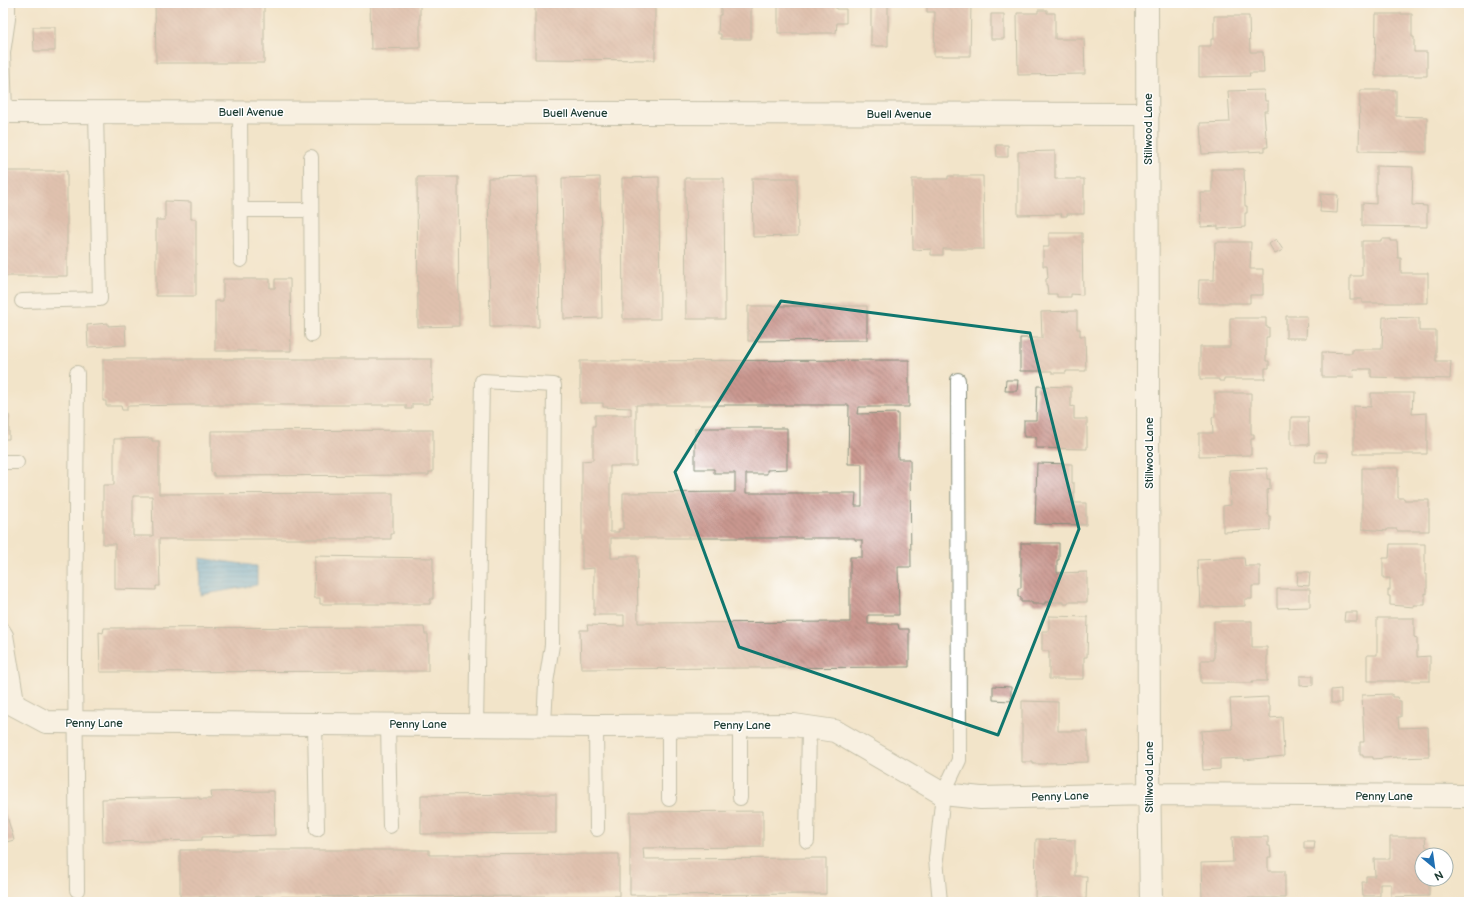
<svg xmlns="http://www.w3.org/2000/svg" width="1472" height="905" font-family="'Balsamiq Sans',sans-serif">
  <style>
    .water { fill: url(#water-rules); stroke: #44768a }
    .building { fill: url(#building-back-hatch); fill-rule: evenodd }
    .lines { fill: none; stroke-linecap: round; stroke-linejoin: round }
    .lane-casing { stroke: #88907e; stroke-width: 16 }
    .street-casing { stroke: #88907e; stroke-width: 24 }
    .lane { stroke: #fff; stroke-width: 14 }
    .street { stroke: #fff; stroke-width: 22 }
    .marked { fill: none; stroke: #0f766e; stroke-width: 3; stroke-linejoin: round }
    .labels { text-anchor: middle; stroke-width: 3; stroke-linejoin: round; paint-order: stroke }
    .street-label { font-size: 11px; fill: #1f3d34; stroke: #fff }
  </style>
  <defs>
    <pattern id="water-rules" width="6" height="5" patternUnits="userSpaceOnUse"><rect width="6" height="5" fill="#68b0df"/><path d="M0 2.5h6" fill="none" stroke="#5590b6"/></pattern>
    <pattern id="building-back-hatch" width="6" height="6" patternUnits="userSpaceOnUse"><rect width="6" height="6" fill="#ca9890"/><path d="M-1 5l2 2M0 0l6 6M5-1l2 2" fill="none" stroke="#a37d76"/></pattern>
  </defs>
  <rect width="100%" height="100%" fill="#fff"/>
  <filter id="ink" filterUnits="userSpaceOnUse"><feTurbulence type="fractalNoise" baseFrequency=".025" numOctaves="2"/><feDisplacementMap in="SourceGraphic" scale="8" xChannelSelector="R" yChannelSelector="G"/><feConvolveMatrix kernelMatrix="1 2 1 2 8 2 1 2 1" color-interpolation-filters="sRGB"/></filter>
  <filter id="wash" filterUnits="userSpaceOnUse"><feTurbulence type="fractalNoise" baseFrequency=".012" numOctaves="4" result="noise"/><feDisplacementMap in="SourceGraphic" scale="16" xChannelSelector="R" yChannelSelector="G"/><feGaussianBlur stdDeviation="0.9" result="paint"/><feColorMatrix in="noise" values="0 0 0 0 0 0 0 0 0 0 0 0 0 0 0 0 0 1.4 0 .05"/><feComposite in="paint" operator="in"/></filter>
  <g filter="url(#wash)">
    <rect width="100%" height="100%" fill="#f2e4c9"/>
    <!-- water -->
    <path class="water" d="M 200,558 L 257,566 L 257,585 L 201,595 Z"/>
    <g id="blocks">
      <!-- building -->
      <path class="building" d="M 155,3 L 264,3 L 264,63 L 156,63 Z
        M 370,3 L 420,3 L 420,48 L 371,49 Z
        M 535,3 L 655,3 L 655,60 L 535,59 Z
        M 721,3 L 751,3 L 751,39 L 721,39 L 721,34 L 718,34 L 719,15 L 721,15 Z
        M 778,3 L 836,3 L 836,9 L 846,9 L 846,23 L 837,23 L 836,33 L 778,33 Z
        M 871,3 L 888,3 L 888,46 L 871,46 Z
        M 927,3 L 971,3 L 970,56 L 934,56 L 935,12 L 927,12 Z
        M 1038,10 L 1047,10 L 1047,13 L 1055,13 L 1055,39 L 1084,39 L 1085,74 L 1018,75 L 1017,13 L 1038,13 Z
        M 991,14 L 1004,14 L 1004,39 L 991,39 Z
        M 1376,14 L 1412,14 L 1412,37 L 1414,37 L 1414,52 L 1427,52 L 1427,76 L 1375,76 Z
        M 1214,16 L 1249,16 L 1250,52 L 1263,52 L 1264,73 L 1249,73 L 1250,76 L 1199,77 L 1199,46 L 1211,46 L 1211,39 L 1214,39 Z
        M 33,27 L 55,27 L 55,51 L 34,51 Z
        M 1264,90 L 1265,101 L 1268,101 L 1268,111 L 1264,111 L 1266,137 L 1267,137 L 1268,147 L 1265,147 L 1265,151 L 1202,154 L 1200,123 L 1230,122 L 1228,91 Z
        M 1360,90 L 1396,90 L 1396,116 L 1427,117 L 1427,152 L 1359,151 Z
        M 996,145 L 1008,145 L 1008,157 L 997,157 Z
        M 1055,151 L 1055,179 L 1084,179 L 1084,214 L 1067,214 L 1067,216 L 1061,216 L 1062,214 L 1018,215 L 1018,152 Z
        M 1376,166 L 1413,167 L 1412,205 L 1427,206 L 1427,227 L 1362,226 L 1362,203 L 1376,204 Z
        M 1212,169 L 1244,169 L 1245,206 L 1247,206 L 1247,213 L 1245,213 L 1245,227 L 1218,229 L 1218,226 L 1201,227 L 1200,192 L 1212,192 Z
        M 3,171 L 67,171 L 67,276 L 3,276 Z
        M 948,176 L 983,176 L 984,249 L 943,249 L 943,255 L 931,255 L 931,249 L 913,250 L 912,179 L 948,179 Z
        M 417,177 L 458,177 L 459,326 L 418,327 Z
        M 537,177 L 539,327 L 490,327 L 488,178 Z
        M 600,177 L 602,318 L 564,319 L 562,178 Z
        M 659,177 L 660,319 L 623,319 L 622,178 Z
        M 685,178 L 724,178 L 725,319 L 686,319 Z
        M 752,178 L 797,178 L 798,236 L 753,237 Z
        M 1321,194 L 1338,195 L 1337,213 L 1320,212 Z
        M 165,201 L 191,202 L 191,219 L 196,219 L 196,296 L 156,296 L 156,220 L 165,220 Z
        M 1049,233 L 1082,233 L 1083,295 L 1071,294 L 1071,297 L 1057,297 L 1057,294 L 1048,294 L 1047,285 L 1046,285 L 1046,279 L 1048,278 L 1047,266 L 1043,266 L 1043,247 L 1049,247 Z
        M 1276,239 L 1283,250 L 1275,254 L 1269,244 Z
        M 1381,239 L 1391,239 L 1391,241 L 1397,241 L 1398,258 L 1401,258 L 1401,273 L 1428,273 L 1428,303 L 1362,303 L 1362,299 L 1350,299 L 1350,276 L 1362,276 L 1362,241 L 1381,241 Z
        M 1215,242 L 1251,242 L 1250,269 L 1263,269 L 1263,295 L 1250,295 L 1250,303 L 1198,303 L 1199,280 L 1214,280 Z
        M 223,279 L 270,279 L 270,288 L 275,288 L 275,279 L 290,279 L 291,351 L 215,351 L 215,301 L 223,301 Z
        M 748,306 L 867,306 L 867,340 L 748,341 Z
        M 1077,311 L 1077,329 L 1080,329 L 1080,336 L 1085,336 L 1086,371 L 1066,371 L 1066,373 L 1052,373 L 1052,371 L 1020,371 L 1020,338 L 1042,338 L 1041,312 Z
        M 1286,316 L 1307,316 L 1306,338 L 1286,338 Z
        M 1383,317 L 1419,318 L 1419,331 L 1436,331 L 1436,361 L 1451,361 L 1450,379 L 1371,377 L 1371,369 L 1353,369 L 1354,377 L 1322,377 L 1322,352 L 1352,353 L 1352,349 L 1382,349 Z
        M 1230,318 L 1266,318 L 1266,327 L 1269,327 L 1269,337 L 1266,337 L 1266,361 L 1269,361 L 1269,368 L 1265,368 L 1265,379 L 1224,379 L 1224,381 L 1219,381 L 1219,379 L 1200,379 L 1200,347 L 1230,347 Z
        M 108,323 L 108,326 L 125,325 L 126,345 L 88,347 L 87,325 Z
        M 103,359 L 432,359 L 432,400 L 429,399 L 429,404 L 412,404 L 412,409 L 406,409 L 406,405 L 190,405 L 127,406 L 127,410 L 122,410 L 121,406 L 106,406 L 106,401 L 103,401 Z
        M 909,360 L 909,407 L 858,407 L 857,414 L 898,413 L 898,459 L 910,459 L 911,567 L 898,567 L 899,615 L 868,615 L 868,624 L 898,624 L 899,629 L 909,629 L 909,667 L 581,669 L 580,630 L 588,630 L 587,625 L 624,626 L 624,615 L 594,615 L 594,568 L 582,569 L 582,461 L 593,460 L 593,426 L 595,426 L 595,415 L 631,415 L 631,408 L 603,407 L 603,403 L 580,403 L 580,361 ZM 636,405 L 849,405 L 848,464 L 862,464 L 862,506 L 855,506 L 856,493 L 746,493 L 746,474 L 767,474 L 767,470 L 787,469 L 787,428 L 695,428 L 695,469 L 714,469 L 714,473 L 735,473 L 735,492 L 623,493 L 623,529 L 619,529 L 619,532 L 610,532 L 610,466 L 636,466 ZM 611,538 L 855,538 L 855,540 L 862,540 L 862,557 L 850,557 L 850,622 L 638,623 L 637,556 L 620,556 L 620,558 L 611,558 Z
        M 1006,380 L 1018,380 L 1017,391 L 1005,391 Z
        M 1037,386 L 1071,387 L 1071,407 L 1074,406 L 1074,419 L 1087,419 L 1087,449 L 1036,448 L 1036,437 L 1024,437 L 1024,420 L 1036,420 Z
        M 1215,393 L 1251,393 L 1251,434 L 1254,434 L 1254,439 L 1251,439 L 1251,455 L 1199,456 L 1199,433 L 1213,433 L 1212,417 L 1215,417 Z
        M 1371,393 L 1413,393 L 1412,414 L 1427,413 L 1427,454 L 1354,454 L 1354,406 L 1371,407 Z
        M 3,415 L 9,415 L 9,439 L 3,439 Z
        M 1291,417 L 1308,417 L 1309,445 L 1291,445 Z
        M 433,430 L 433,472 L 429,472 L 429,475 L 214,476 L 214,473 L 211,472 L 211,431 Z
        M 152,438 L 152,441 L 159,441 L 159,494 L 393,493 L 393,534 L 391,534 L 391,539 L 159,539 L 160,586 L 156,586 L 156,590 L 115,589 L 115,544 L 103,544 L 103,485 L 114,485 L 114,439 ZM 133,496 L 152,496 L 153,536 L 133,536 Z
        M 1316,452 L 1327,453 L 1327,462 L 1315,462 Z
        M 1037,463 L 1072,464 L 1072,483 L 1074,483 L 1074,503 L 1086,503 L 1086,525 L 1035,524 Z
        M 1267,468 L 1267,479 L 1270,479 L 1270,489 L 1267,490 L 1268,516 L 1270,516 L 1270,530 L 1223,532 L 1223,506 L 1231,505 L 1229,470 Z
        M 1362,468 L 1398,468 L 1398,498 L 1404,498 L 1404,500 L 1429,500 L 1429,531 L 1397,531 L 1397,529 L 1387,529 L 1387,531 L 1362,529 Z
        M 1021,543 L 1059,543 L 1059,560 L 1057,560 L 1057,573 L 1087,572 L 1087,602 L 1068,602 L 1068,604 L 1064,604 L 1064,602 L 1045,602 L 1045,604 L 1032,604 L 1032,602 L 1021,602 L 1021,597 L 1018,597 L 1018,588 L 1021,588 Z
        M 1390,544 L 1425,544 L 1425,574 L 1427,574 L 1427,594 L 1425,593 L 1425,605 L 1413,605 L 1414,607 L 1390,605 L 1390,596 L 1388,596 L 1388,590 L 1390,590 L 1390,578 L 1383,578 L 1383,558 L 1389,558 Z
        M 315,556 L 433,558 L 433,599 L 430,599 L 430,604 L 320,604 L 320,598 L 314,598 Z
        M 1244,558 L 1245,566 L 1260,566 L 1260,586 L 1252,586 L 1252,599 L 1245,599 L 1245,606 L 1200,607 L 1198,560 Z
        M 1298,572 L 1310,572 L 1309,586 L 1297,585 Z
        M 1277,589 L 1310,589 L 1310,607 L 1277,608 Z
        M 1345,612 L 1357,612 L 1357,621 L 1344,621 Z
        M 1049,616 L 1088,617 L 1087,657 L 1084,657 L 1084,679 L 1049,679 L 1049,651 L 1042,651 L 1042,631 L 1049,631 Z
        M 1377,618 L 1414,618 L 1414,637 L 1417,638 L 1417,657 L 1430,656 L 1430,681 L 1367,681 L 1367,655 L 1377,655 Z
        M 1214,621 L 1252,621 L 1252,647 L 1267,647 L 1267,681 L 1252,681 L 1253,683 L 1201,683 L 1201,660 L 1214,660 Z
        M 424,627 L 425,634 L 428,634 L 428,671 L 100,672 L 99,632 L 103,633 L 104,628 Z
        M 1300,676 L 1313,676 L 1313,685 L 1300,686 Z
        M 993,686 L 1011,687 L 1011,701 L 993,700 Z
        M 1341,689 L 1341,703 L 1331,703 L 1331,690 Z
        M 1392,694 L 1392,697 L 1398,697 L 1399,701 L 1401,701 L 1401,717 L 1398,717 L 1399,728 L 1428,727 L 1429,757 L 1397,758 L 1397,757 L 1373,759 L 1373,757 L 1363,757 L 1363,755 L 1360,755 L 1360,742 L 1364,742 L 1362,695 Z
        M 1268,697 L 1268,705 L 1270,705 L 1270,718 L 1282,717 L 1284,756 L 1243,760 L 1243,758 L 1220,759 L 1220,769 L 1203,770 L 1201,731 L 1232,729 L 1230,699 Z
        M 1022,701 L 1058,702 L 1058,731 L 1088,731 L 1088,762 L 1046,763 L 1046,764 L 1033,764 L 1033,762 L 1022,762 Z
        M 274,791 L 275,835 L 202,837 L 202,840 L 103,842 L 102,799 L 199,797 L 199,799 L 212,799 L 211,792 Z
        M 556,794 L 556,833 L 421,834 L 421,795 Z
        M 3,803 L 14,840 L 3,843 Z
        M 763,811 L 763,847 L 643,848 L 644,859 L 826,858 L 826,894 L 630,895 L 630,812 Z
        M 1232,837 L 1268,837 L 1268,846 L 1270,846 L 1271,857 L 1268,857 L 1268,871 L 1285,871 L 1285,898 L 1228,898 L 1228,901 L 1221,901 L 1221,898 L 1202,898 L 1201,863 L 1233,862 Z
        M 1390,837 L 1425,837 L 1426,847 L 1429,847 L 1429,855 L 1422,855 L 1422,879 L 1434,879 L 1434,884 L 1429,884 L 1429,896 L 1391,897 L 1391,884 L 1380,884 L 1380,896 L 1363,896 L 1362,882 L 1366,882 L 1366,876 L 1375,876 L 1374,859 L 1390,859 Z
        M 1036,839 L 1075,840 L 1075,876 L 1087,876 L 1086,899 L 1035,898 Z
        M 1304,841 L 1315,841 L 1314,849 L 1304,849 Z
        M 180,850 L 429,850 L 429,855 L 619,854 L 619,896 L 180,897 Z"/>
    </g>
  </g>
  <g filter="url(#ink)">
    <use href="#blocks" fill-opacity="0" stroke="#88907e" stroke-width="1"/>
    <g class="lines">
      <defs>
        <path id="lane" d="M 5,112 L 3,53 L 8,19 L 8,3
          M 240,112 L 241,260
          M 311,157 L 312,335
          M 241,210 L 311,210
          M 22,301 L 100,299 L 96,112
          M 77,373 L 75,663 L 77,890
          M 3,462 L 17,462
          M 3,630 L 6,635 L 18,707
          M 315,724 L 317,829
          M 388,724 L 390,826
          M 476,725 L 482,381 L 554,385 L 552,645 L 546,683 L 544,725
          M 669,725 L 669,799
          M 596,726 L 597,829
          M 740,798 L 740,725
          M 807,841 L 809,727
          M 940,902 L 936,859 L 943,794 L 959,760 L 958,380"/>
        <path id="street" d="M 1147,3 L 1149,770 L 1151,902
          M 3,112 L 1148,114
          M 3,699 L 46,722 L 596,726 L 794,725 L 835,731 L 943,794 L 981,798 L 1149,794 L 1469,796"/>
      </defs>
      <!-- lane casing -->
      <use href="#lane" class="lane-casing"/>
      <!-- street casing -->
      <use href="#street" class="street-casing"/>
      <!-- lane -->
      <use href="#lane" class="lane"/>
      <!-- street -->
      <use href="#street" class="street"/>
    </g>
  </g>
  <!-- marked area -->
  <path d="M0 0H1472V905H0ZM 781,301 L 1030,333 L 1079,529 L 998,735 L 739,647 L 675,472 Z" fill="#f2e4c9" fill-opacity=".55" fill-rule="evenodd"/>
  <path class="marked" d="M 781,301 L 1030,333 L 1079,529 L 998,735 L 739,647 L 675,472 Z"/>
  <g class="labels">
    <!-- street labels -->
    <g class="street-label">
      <text x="251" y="116">Buell Avenue</text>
      <text x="575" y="117">Buell Avenue</text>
      <text x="899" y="118">Buell Avenue</text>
      <text transform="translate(1148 129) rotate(-90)" y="4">Stillwood Lane</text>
      <text transform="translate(1149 453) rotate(-90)" y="4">Stillwood Lane</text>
      <text x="94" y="727">Penny Lane</text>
      <text x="418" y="728">Penny Lane</text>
      <text x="742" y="729">Penny Lane</text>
      <text transform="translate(1149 777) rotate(-90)" y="4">Stillwood Lane</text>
      <text transform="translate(1060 796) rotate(-2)" y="4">Penny Lane</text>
      <text x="1384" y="800">Penny Lane</text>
    </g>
  </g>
  <!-- margin -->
  <rect width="1472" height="905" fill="none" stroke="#fff" stroke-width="16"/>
  <!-- north arrow -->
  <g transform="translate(1434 867) rotate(151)"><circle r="19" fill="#ffffff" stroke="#a5b1ae"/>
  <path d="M0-3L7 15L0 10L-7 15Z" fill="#1f6fb2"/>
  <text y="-6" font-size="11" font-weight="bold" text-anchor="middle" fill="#1f3d34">N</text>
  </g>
</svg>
